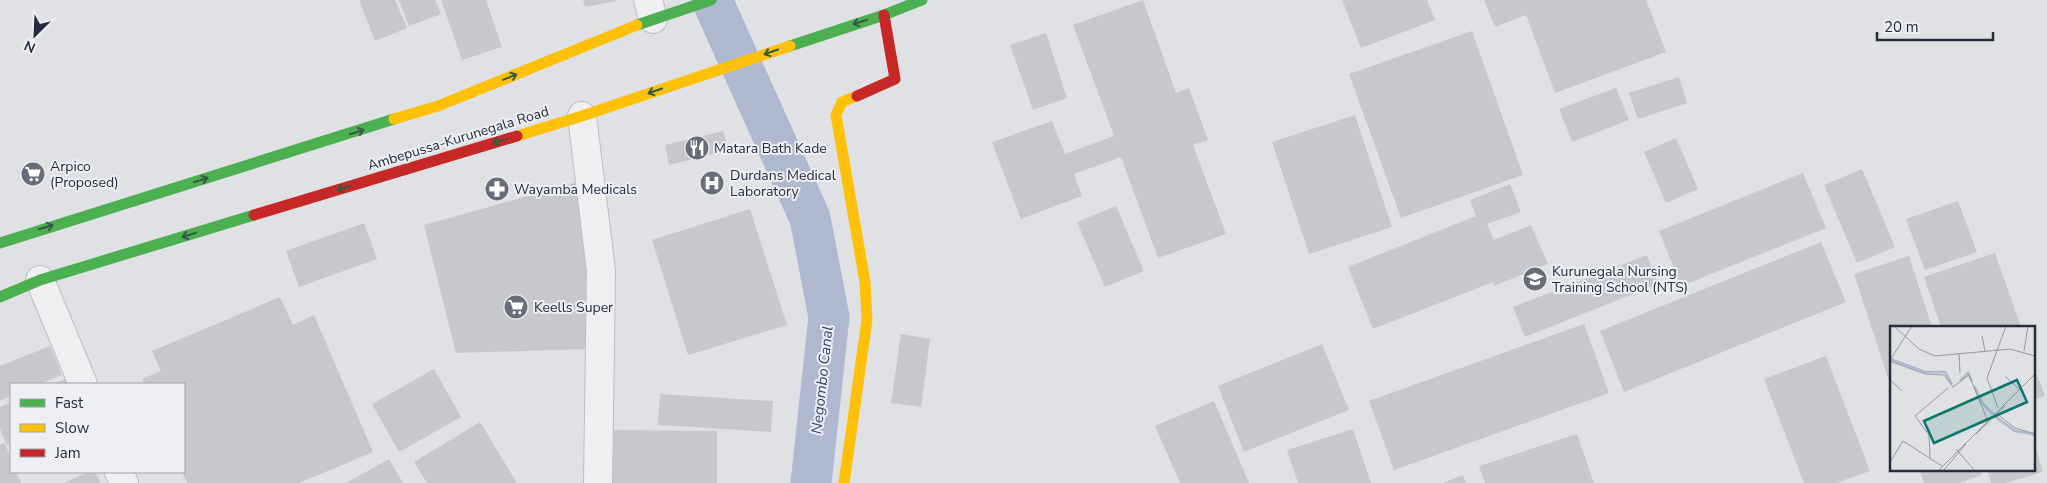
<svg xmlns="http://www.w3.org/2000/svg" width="2047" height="483" font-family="'Nunito Sans',sans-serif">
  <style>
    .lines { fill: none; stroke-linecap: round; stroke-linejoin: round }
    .canal { stroke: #aeb9d0; stroke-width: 41 }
    .building { fill: #c7c8cd }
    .street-casing { stroke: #bdbec2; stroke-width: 30 }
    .street { stroke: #efeff1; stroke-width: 28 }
    .fast { stroke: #4caf50; stroke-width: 11 }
    .slow { stroke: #ffc107; stroke-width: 11 }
    .jam { stroke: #c62828; stroke-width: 11 }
    .oneway { stroke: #345a44 }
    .labels { text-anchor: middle; stroke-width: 4; stroke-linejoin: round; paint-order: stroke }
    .street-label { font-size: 14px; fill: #272c3d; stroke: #edeff5 }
    .poi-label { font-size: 14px; fill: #272c3d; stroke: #edeff5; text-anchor: start }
    .water-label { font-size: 15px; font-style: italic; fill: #334470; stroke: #edeff5 }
    .inset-river { fill: none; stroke: #aeb9d0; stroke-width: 2.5 }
    .inset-road { fill: none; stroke: #9699a2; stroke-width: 1 }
    .view { fill: #0f766e; fill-opacity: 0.15; stroke: #0f766e; stroke-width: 2.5 }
    .inset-edge { fill: none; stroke: #272c3d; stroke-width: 2.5 }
  </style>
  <rect width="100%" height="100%" fill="#e0e1e5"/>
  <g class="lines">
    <!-- canal -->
    <path class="canal" d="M 712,0 L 810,218 L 829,317 L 811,483"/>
  </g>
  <!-- building -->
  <path class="building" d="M 359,0 L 395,0 L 407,28 L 375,41 Z
    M 399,0 L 435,0 L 441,14 L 409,26 Z
    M 441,0 L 486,0 L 502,47 L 462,60 Z
    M 583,0 L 616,0 L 616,1 L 585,7 Z
    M 1143,0 L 1176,93 L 1189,88 L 1208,140 L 1193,145 L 1226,234 L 1158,258 L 1121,157 L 1074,174 L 1082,196 L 1021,219 L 992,142 L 1052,121 L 1065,154 L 1114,136 L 1073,25 Z
    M 1342,0 L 1427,0 L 1435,20 L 1361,48 Z
    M 1484,0 L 1646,0 L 1666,52 L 1555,93 L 1526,15 L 1495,27 Z
    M 1472,31 L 1523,175 L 1401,218 L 1349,74 Z
    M 1046,33 L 1067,98 L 1033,110 L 1010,45 Z
    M 1679,77 L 1687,103 L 1638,119 L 1629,93 Z
    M 1616,88 L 1629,120 L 1572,142 L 1559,109 Z
    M 1355,115 L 1392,227 L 1309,254 L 1272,142 Z
    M 723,131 L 729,150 L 669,165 L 665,145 Z
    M 1676,138 L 1698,189 L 1666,203 L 1644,152 Z
    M 1862,169 L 1895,247 L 1857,263 L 1824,185 Z
    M 1803,173 L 1826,228 L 1681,286 L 1659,231 Z
    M 588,179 L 587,349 L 456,353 L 424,225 Z
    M 1510,184 L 1521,212 L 1487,224 L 1494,240 L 1531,225 L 1548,264 L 1494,286 L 1493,282 L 1373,329 L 1348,267 L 1476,216 L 1470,200 Z
    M 1958,201 L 1977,252 L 1925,270 L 1906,219 Z
    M 1116,206 L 1144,271 L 1105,287 L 1077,222 Z
    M 750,209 L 787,325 L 688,355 L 652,240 Z
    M 364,223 L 377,259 L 299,287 L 286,251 Z
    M 1821,242 L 1846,302 L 1624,392 L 1600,331 Z
    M 1995,253 L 2021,327 L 1941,327 L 1924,277 Z
    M 1647,255 L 1658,284 L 1525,337 L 1513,307 Z
    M 1909,256 L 1932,327 L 1891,327 L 1890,384 L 1854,274 Z
    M 280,297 L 293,325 L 314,315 L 373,452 L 299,483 L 187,483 L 182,472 L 184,472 L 184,384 L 145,384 L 142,379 L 161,371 L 152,351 Z
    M 1584,324 L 1609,393 L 1394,470 L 1369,401 Z
    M 901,334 L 930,339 L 921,407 L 891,403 Z
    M 1322,344 L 1349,410 L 1244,452 L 1218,386 Z
    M 50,346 L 62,375 L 40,384 L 11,384 L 11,396 L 0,401 L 0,366 Z
    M 1826,356 L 1870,471 L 1836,483 L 1804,483 L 1764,379 Z
    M 2033,364 L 2045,396 L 2033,400 Z
    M 434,369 L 461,417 L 399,452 L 372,404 Z
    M 70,377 L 73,384 L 53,384 Z
    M 660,394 L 773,401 L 771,432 L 658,425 Z
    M 1214,401 L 1249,483 L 1180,483 L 1155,426 Z
    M 11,402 L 11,443 L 7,445 L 0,429 L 0,407 Z
    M 480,422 L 517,483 L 427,483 L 414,462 Z
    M 1353,429 L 1371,483 L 1298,483 L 1287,450 Z
    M 608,430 L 717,431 L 717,483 L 608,483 Z
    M 1577,434 L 1594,483 L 1485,483 L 1479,466 Z
    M 2034,441 L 2043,472 L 2006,483 L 1991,483 L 1987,469 L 2033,469 Z
    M 5,443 L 11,459 L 11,472 L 16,472 L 21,483 L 0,483 L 0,445 Z
    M 389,459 L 403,483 L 346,483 Z
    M 1919,469 L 1980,469 L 1982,475 L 1959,483 L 1924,483 Z
    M 88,472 L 95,472 L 101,483 L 64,483 Z
    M 1463,475 L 1466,483 L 1443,483 Z"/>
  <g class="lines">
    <defs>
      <path id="street" d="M 648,0 L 653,19
        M 582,116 L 601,271 L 598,483
        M 40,280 L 83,384
        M 119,472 L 124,483"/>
    </defs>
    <!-- street casing -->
    <use href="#street" class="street-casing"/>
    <!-- street -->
    <use href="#street" class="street"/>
    <!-- fast -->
    <path class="fast" d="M 637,25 L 711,0
      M 790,46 L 884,15 L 922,0
      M 0,243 L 394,119
      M 0,297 L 40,280 L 254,215"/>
    <!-- slow -->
    <path class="slow" d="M 394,119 L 438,106 L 637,25
      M 517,136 L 582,116 L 790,46
      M 844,483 L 867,320 L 865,282 L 836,115 L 842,102 L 857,96"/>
    <!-- jam -->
    <path class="jam" d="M 857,96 L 895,79 L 884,15
      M 254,215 L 517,136"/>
  </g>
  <!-- one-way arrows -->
  <defs><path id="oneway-shaft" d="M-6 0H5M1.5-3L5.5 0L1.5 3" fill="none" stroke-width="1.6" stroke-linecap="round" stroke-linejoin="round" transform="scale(1.25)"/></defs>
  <g class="oneway">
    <use href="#oneway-shaft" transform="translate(860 22) rotate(162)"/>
    <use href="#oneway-shaft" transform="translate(771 52) rotate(161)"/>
    <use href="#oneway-shaft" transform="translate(510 77) rotate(-22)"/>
    <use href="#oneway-shaft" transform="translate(655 91) rotate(161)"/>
    <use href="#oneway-shaft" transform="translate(357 132) rotate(-17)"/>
    <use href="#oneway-shaft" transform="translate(500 141) rotate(163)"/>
    <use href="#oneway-shaft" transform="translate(201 180) rotate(-17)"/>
    <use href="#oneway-shaft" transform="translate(344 188) rotate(163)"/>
    <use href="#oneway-shaft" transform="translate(46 227) rotate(-17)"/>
    <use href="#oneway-shaft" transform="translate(189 235) rotate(163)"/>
  </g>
  <!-- icons -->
  <defs>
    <symbol id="restaurant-disc" viewBox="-11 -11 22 22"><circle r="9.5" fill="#686b78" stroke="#edeff5"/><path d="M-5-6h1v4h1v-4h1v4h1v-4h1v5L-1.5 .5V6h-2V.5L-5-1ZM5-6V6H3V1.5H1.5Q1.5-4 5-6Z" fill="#fff"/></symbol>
    <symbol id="supermarket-disc" viewBox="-11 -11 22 22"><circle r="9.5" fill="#686b78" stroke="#edeff5"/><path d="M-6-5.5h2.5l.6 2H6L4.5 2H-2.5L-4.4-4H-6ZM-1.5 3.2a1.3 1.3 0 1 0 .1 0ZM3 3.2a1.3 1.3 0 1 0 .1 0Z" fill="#fff"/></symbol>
    <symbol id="hospital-disc" viewBox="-11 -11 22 22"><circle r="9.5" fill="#686b78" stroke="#edeff5"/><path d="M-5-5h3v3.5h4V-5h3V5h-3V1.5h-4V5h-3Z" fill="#fff"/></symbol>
    <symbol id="pharmacy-disc" viewBox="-11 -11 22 22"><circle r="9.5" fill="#686b78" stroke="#edeff5"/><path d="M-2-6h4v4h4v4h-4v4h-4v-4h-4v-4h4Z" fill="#fff"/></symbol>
    <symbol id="university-disc" viewBox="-11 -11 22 22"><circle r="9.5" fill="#686b78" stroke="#edeff5"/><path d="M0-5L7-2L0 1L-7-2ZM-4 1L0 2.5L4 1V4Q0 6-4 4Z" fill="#fff"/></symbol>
  </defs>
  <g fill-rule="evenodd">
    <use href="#restaurant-disc" x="683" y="134" width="28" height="28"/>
    <use href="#supermarket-disc" x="19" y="160" width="28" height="28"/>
    <use href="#hospital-disc" x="698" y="169" width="28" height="28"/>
    <use href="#pharmacy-disc" x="483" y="175" width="28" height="28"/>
    <use href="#university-disc" x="1521" y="265" width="28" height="28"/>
    <use href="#supermarket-disc" x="502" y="293" width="28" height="28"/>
  </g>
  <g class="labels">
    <!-- street labels -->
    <g class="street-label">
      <text transform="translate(458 138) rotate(-17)" y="5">Ambepussa-Kurunegala Road</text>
    </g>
    <!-- poi labels -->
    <g class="poi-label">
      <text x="714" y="153">Matara Bath Kade</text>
      <text x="50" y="171">Arpico<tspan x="50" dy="16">(Proposed)</tspan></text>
      <text x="730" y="180">Durdans Medical<tspan x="730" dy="16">Laboratory</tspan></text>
      <text x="514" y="194">Wayamba Medicals</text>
      <text x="1552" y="276">Kurunegala Nursing<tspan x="1552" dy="16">Training School (NTS)</tspan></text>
      <text x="534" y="312">Keells Super</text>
    </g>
    <!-- water labels -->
    <g class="water-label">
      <text transform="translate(822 380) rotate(-84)" y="5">Negombo Canal</text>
    </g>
  </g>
  <!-- overview -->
  <g transform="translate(1890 326)">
    <rect width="145" height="145" fill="#e0e1e5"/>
    <path class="inset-river" d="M 0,33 L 35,46 L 55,46 L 62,58M 70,55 L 78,47 L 82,55M 84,60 L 93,78 L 107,92 L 125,105 L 143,108 L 145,112"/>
    <path class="inset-road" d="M 4,0 L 29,23 L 45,30 L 120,23 L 145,30M 92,10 L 95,25M 134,25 L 138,0M 69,27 L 70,47M 0,34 L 22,0M 0,35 L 35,48 L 54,49 L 63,61 L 79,49 L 97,93M 115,50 L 130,64M 0,54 L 12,65M 108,82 L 97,52 L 116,0M 107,88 L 125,102 L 145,108M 86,108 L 115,80M 66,123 L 85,145M 40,132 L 39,109 L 25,90 L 58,62M 0,136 L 13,115 L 52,140M 48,145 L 145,48M 53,145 L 76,118"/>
    <path class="view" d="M 127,54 L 137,76 L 44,117 L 34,95 Z"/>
    <rect width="145" height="145" class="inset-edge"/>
  </g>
  <!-- legend -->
  <rect x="10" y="383" width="175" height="90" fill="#edeff5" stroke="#9ea1ab"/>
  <rect x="20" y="399" width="25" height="8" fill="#4caf50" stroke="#9ea1ab"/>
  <text x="55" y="408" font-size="15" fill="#272c3d">Fast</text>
  <rect x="20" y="424" width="25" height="8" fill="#ffc107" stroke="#9ea1ab"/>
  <text x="55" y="433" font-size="15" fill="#272c3d">Slow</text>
  <rect x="20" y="449" width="25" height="8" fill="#c62828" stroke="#9ea1ab"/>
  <text x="55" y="458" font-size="15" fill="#272c3d">Jam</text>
  <!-- north arrow -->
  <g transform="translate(35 35) rotate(204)" stroke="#edeff5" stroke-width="4" paint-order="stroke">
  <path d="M0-4L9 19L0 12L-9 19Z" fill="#272c3d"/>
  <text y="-8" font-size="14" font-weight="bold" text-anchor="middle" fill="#272c3d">N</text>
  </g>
  <!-- scale -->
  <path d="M1877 32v8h116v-8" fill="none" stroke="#272c3d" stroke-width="2.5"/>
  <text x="1884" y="32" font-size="15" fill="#272c3d" stroke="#edeff5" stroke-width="4" paint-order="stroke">20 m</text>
</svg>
